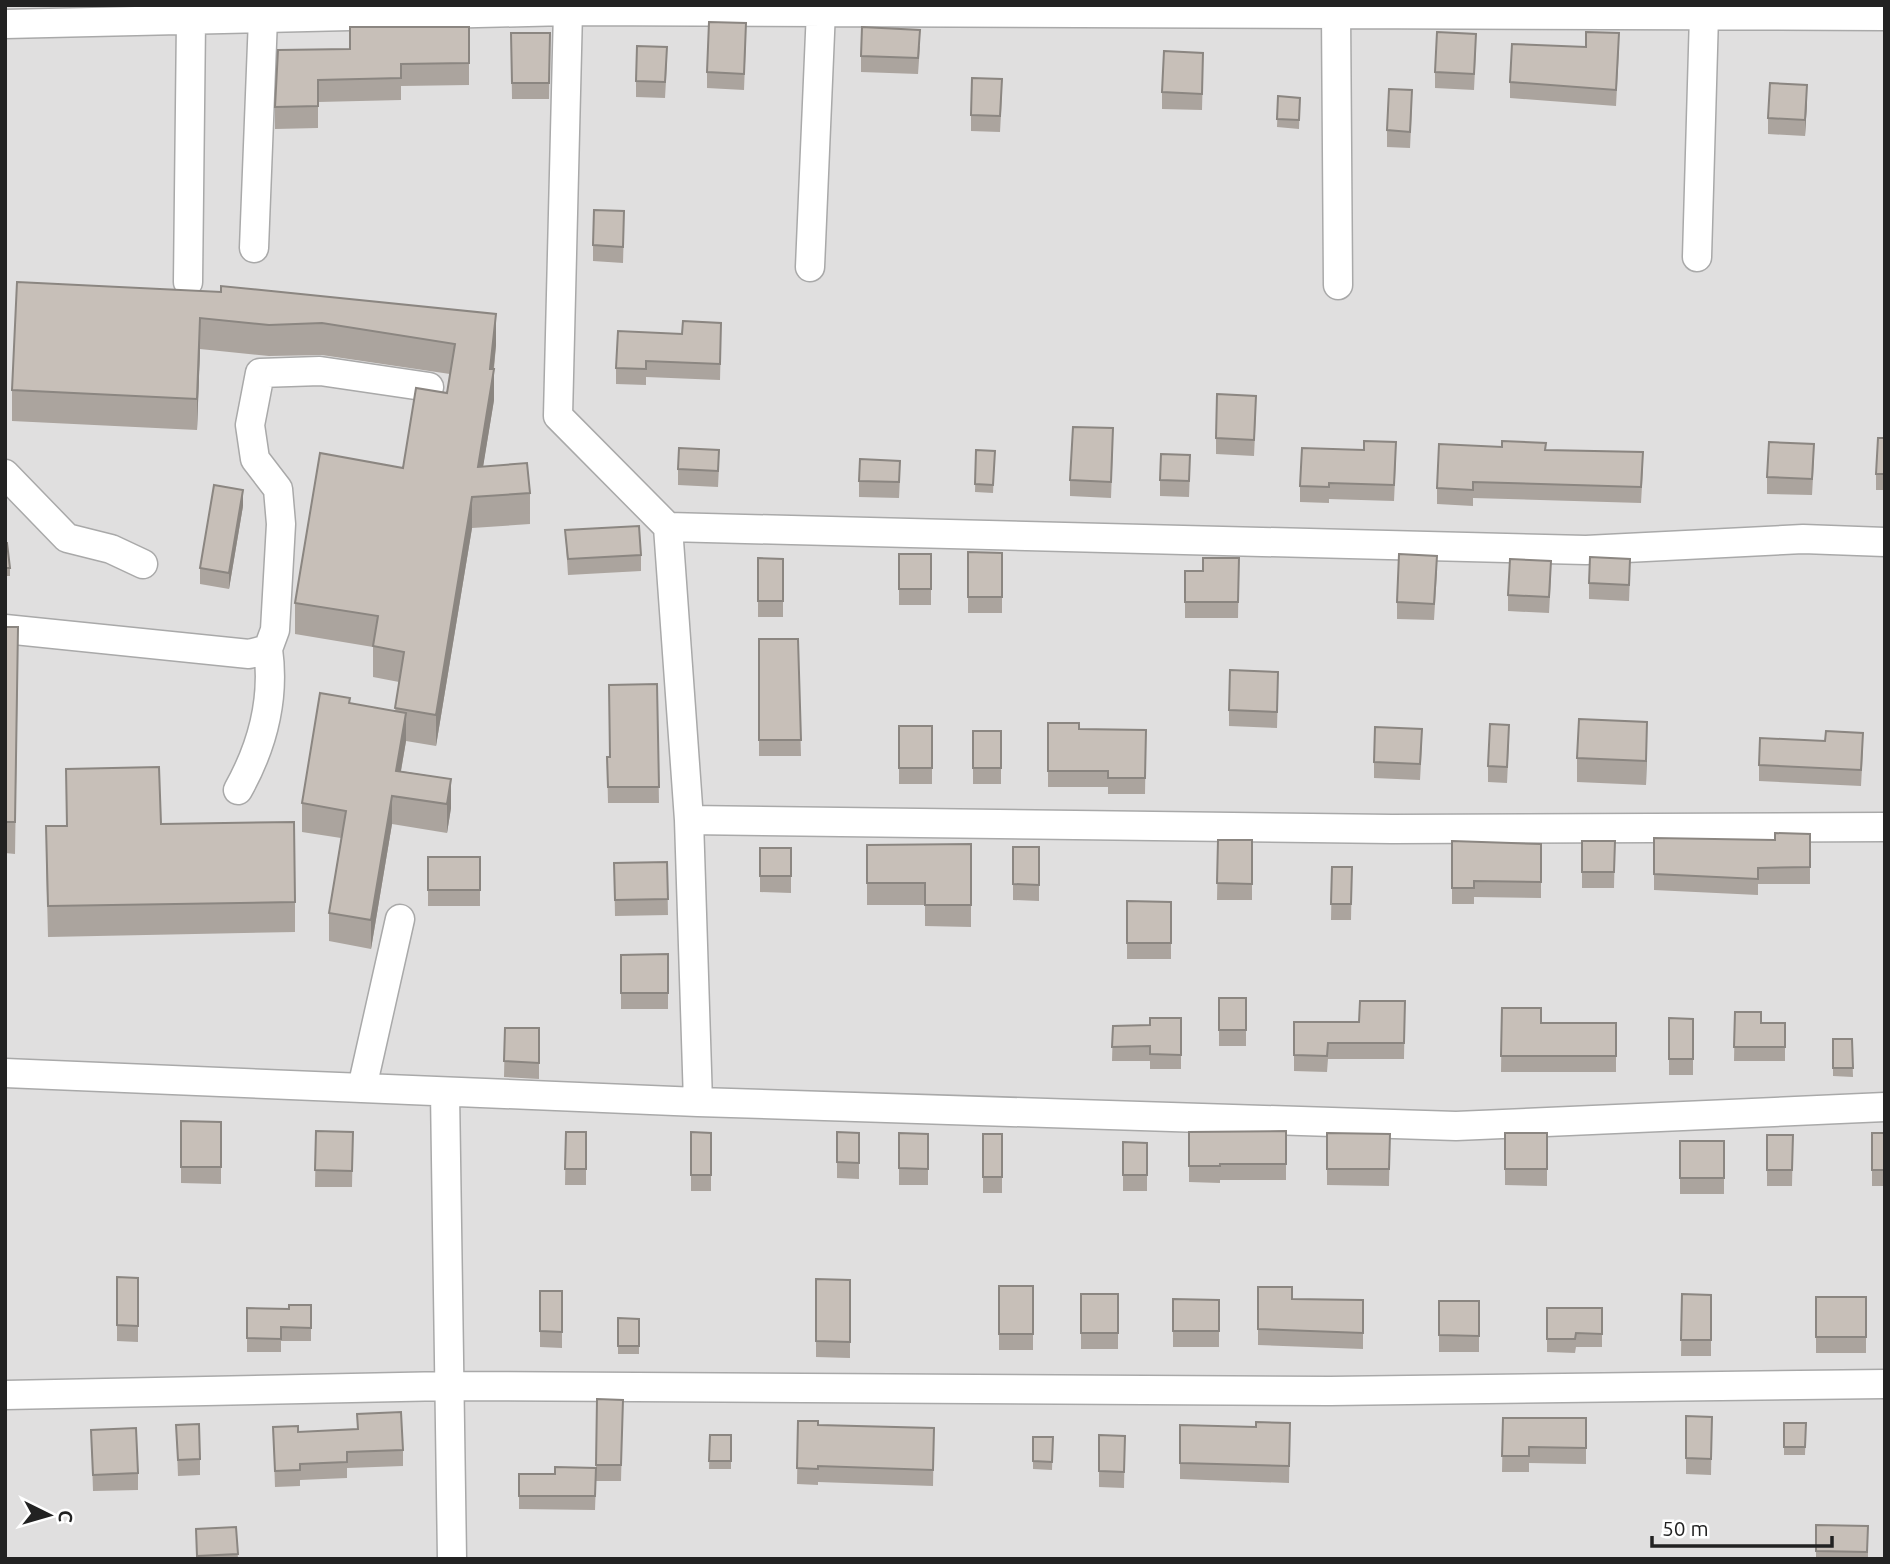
<svg xmlns="http://www.w3.org/2000/svg" width="1890" height="1564" viewBox="0 0 1890 1564" font-family="Ubuntu,sans-serif">
<style>
.residential{fill:#e0dfdf}
.lines{fill:none;stroke-linecap:round;stroke-linejoin:round}
.minor-casing{stroke:#a9a9a9;stroke-width:31}
.minor{stroke:#fff;stroke-width:28}
.wall{fill:#aba49e}
.shaded-wall{fill:#8b8681}
.building{fill:#c7bfb8;stroke:#8b8681;stroke-width:2}
</style>
<rect width="100%" height="100%" fill="#f2efe9"/>
<path class="residential" d="M5,5H1885V1559H5Z"/>
<g class="lines">
<g class="minor-casing">
<path id="minor" d="M568,11L558,416L668,527L689,820L698,1102
M1336,12L1338,285
M5,24L568,11L1885,16
M254,248L263,18
M1697,257L1704,15
M810,267L821,10
M188,282L191,20
M5,474L67,538L111,549L143,564
M668,527L1586,550L1803,539L1885,542
M5,629L249,654L268,649L275,630L281,524L278,489L255,459L250,425L260,373L320,371L429,387
M238,790C262,747 275,699 268,649
M689,820L1392,829L1885,827
M5,1073L698,1102L1456,1126L1885,1107
M362,1088L400,919
M445,1092L452,1559
M5,1395L449,1386L1330,1391L1885,1384"/>
</g>
<use href="#minor" class="minor"/>
</g>
<path class="wall" d="M469,27V85L401,86V100L318,102V128L275,129V107L350,49Z
M511,33H550L549,99H512Z
M746,39L744,90L707,88V72Z
M920,46L918,74L861,72V56Z
M1586,47L1619,49L1616,106L1510,98V82Z
M1476,50L1474,90L1435,88V72Z
M667,63L665,98L636,97V81Z
M1203,69L1202,110L1162,109V92Z
M1002,95L1000,132L971,131V115Z
M1278,96L1300,98L1299,129L1277,127Z
M1807,101L1805,136L1768,134V118Z
M1412,106L1410,148L1387,147V130Z
M624,227L623,263L593,261V245Z
M17,282L496,345L494,369V400L483,466L530,493V524L472,528L436,746L406,741L401,771L451,779V808L447,833L392,824L371,949L329,941V913L341,838L302,832V803L350,703L395,711L399,682L373,677V647L295,634V603L403,468L447,393L450,374L322,355L269,356L200,349L197,430L12,421V390Z
M721,339L720,380L646,377V385L616,384V368Z
M1256,412L1254,456L1216,454V438Z
M1885,438V490H1876V474Z
M1113,445L1111,498L1070,496V480Z
M976,450L995,451L993,493L975,492Z
M1546,450L1643,468L1641,503L1473,498V506L1437,504V488Z
M1396,458L1394,501L1329,499V503L1300,502V486Z
M1814,460L1812,495L1767,494V477Z
M719,466L718,487L678,485V469Z
M1190,471L1189,497L1160,496V480Z
M900,477L899,498L859,497V481Z
M243,506L229,589L200,584V568Z
M565,530L641,555V571L568,575Z
M5,543L10,568V576H5Z
M968,552L1002,553V613H968Z
M899,554H931V605H899Z
M758,558L783,559V617H758Z
M1239,558L1238,618H1185V571H1203Z
M1437,572L1434,620L1397,619V602Z
M1630,575L1629,601L1589,599V583Z
M1551,577L1549,613L1508,611V595Z
M5,627L18,658L15,854L5,853Z
M759,639H798L801,756H759Z
M657,684L659,803H608L607,757H609Z
M1278,688L1277,728L1229,726V710Z
M1048,723L1079,729L1146,730L1145,794H1108V787H1048Z
M899,726H932V784H899Z
M973,731H1001V784H973Z
M1509,741L1507,783L1488,782V766Z
M1422,745L1420,780L1374,778V762Z
M1647,746L1646,785L1577,782V758Z
M1863,749L1861,786L1759,781V765Z
M161,824L295,902V932L48,937L46,856Z
M1810,834V884H1758V895L1654,890V838L1775,840Z
M1218,840H1252V900H1217Z
M1452,841L1541,844V898L1474,897V904H1452Z
M1582,841H1615L1614,888H1582Z
M971,844V927L925,926V905H867V845Z
M1013,847H1039V901L1013,900Z
M760,848H791V893L760,892Z
M428,857H480V906H428Z
M667,862L668,915L615,916L614,863Z
M1332,867H1352L1351,920H1331Z
M1127,901L1171,902V959H1127Z
M621,955L668,993V1009H621Z
M1219,998H1246V1046H1219Z
M1405,1001L1404,1059H1328L1327,1072L1294,1071V1022H1359Z
M1502,1008L1541,1023H1616V1072H1501Z
M1735,1012L1761,1023H1785V1061H1734Z
M1181,1018V1069H1150V1061H1112L1113,1026L1150,1025Z
M1669,1018L1693,1019V1075H1669Z
M505,1028H539V1079L504,1077Z
M1833,1039H1852L1853,1077L1833,1076Z
M181,1121L221,1122V1184L181,1183Z
M316,1131L353,1132L352,1187H315Z
M1286,1131V1180H1220V1183L1189,1182V1132Z
M566,1132H586V1185H565Z
M691,1132L711,1133V1191H691Z
M837,1132L859,1133V1179L837,1178Z
M899,1133L928,1134V1185H899Z
M1327,1133L1390,1134L1389,1186L1327,1185Z
M1505,1133H1547V1186L1505,1185Z
M1872,1133H1885V1186H1872Z
M983,1134H1002V1193H983Z
M1767,1135H1793L1792,1186H1767Z
M1680,1141H1724V1194H1680Z
M1123,1142L1147,1143V1191H1123Z
M117,1277L138,1278V1342L117,1341Z
M816,1279L850,1280V1358L816,1357Z
M999,1286H1033V1350H999Z
M1258,1287L1292,1299L1363,1300V1349L1258,1345Z
M540,1291H562V1348L540,1347Z
M1081,1294H1118V1349H1081Z
M1682,1294L1711,1295V1356H1681Z
M1816,1297H1866V1353H1816Z
M1173,1299L1219,1300V1347H1173Z
M1439,1301H1479V1352H1439Z
M311,1305V1341H281V1352H247V1338L289,1309Z
M1547,1308H1602V1347H1576L1575,1353L1547,1352Z
M618,1318L639,1319V1354H618Z
M623,1400L621,1481H596L595,1510L519,1509V1474H555L596,1468V1465Z
M357,1414L403,1450V1466L347,1468V1478L300,1480V1486L275,1487L273,1427L298,1432L357,1429Z
M1712,1417L1711,1475L1686,1474V1458Z
M1503,1418H1586V1464L1529,1463V1472H1502Z
M798,1421L818,1425L934,1428L933,1486L818,1482V1485L797,1484Z
M1290,1423L1289,1483L1180,1479V1425L1256,1427Z
M1784,1423H1806L1805,1455H1784Z
M176,1425L200,1459V1475L178,1476Z
M91,1430L138,1473V1490L93,1491Z
M710,1435H731V1469H709Z
M1125,1436L1124,1488L1099,1487V1471Z
M1033,1437H1053L1052,1470L1033,1469Z
M1816,1525L1868,1526V1559H1816Z
M236,1527L238,1559H197L196,1529Z"/>
<path class="shaded-wall" d="M1807,85V101L1805,136V120Z
M496,314V345L493,374L494,369V400L478,498V467Z
M200,318V349L197,430V399Z
M243,490V506L229,589V573Z
M472,497V528L436,746V715Z
M406,713V741L396,799V771Z
M1647,722V746L1646,785V761Z
M451,779V808L447,833V804Z
M392,796V824L371,949V920Z"/>
<path class="building" d="M709,22L746,23L744,74L707,72Z
M350,27H469V63L401,64V78L318,80V106L275,107L278,50L350,49Z
M862,27L920,30L918,58L861,56Z
M1437,32L1476,34L1474,74L1435,72Z
M1586,32L1619,33L1616,90L1510,82L1512,44L1586,47Z
M511,33H550L549,83H512Z
M637,46L667,47L665,82L636,81Z
M1164,51L1203,53L1202,94L1162,92Z
M972,78L1002,79L1000,116L971,115Z
M1770,83L1807,85L1805,120L1768,118Z
M1389,89L1412,90L1410,132L1387,130Z
M1278,96L1300,98L1299,120L1277,119Z
M594,210L624,211L623,247L593,245Z
M17,282L221,292V286L496,314L490,369H494L478,467L527,463L530,493L472,497L436,715L395,708L404,652L373,646L378,616L295,603L320,453L403,468L416,388L447,393L455,344L322,323L269,325L200,318L197,399L12,390Z
M683,321L721,323L720,364L646,361V369L616,368L618,331L682,334Z
M1217,394L1256,396L1254,440L1216,438Z
M1073,427L1113,428L1111,482L1070,480Z
M1878,438H1885V474H1876Z
M1364,441L1396,442L1394,485L1329,483V487L1300,486L1302,448L1364,450Z
M1502,441L1546,443L1545,450L1643,452L1641,487L1473,482V490L1437,488L1439,444L1502,447Z
M1769,442L1814,444L1812,479L1767,477Z
M679,448L719,450L718,471L678,469Z
M976,450L995,451L993,485L975,484Z
M1161,454L1190,455L1189,481L1160,480Z
M860,459L900,461L899,482L859,481Z
M214,485L243,490L229,573L200,568Z
M639,526L641,555L568,559L565,530Z
M5,543H7L10,568H5Z
M968,552L1002,553V597H968Z
M899,554H931V589H899Z
M1399,554L1437,556L1434,604L1397,602Z
M1590,557L1630,559L1629,585L1589,583Z
M758,558L783,559V601H758Z
M1203,558H1239L1238,602H1185V571H1203Z
M1510,559L1551,561L1549,597L1508,595Z
M5,627H18L15,822H5Z
M759,639H798L801,740H759Z
M1230,670L1278,672L1277,712L1229,710Z
M657,684L659,787H608L607,757H610L609,685Z
M320,693L350,698L349,703L406,713L396,771L451,779L447,804L392,796L371,920L329,913L346,811L302,803Z
M1579,719L1647,722L1646,761L1577,758Z
M1048,723H1079V729L1146,730L1145,778H1108V771H1048Z
M1490,724L1509,725L1507,767L1488,766Z
M899,726H932V768H899Z
M1375,727L1422,729L1420,764L1374,762Z
M973,731H1001V768H973Z
M1826,731L1863,733L1861,770L1759,765L1760,738L1825,741Z
M159,767L161,824L294,822L295,902L48,906L46,826H67L66,769Z
M1775,833L1810,834V867L1758,868V879L1654,874V838L1775,840Z
M1218,840H1252V884L1217,883Z
M1452,841L1541,844V882L1474,881V888H1452Z
M1582,841H1615L1614,872H1582Z
M971,844V905H925V883H867V845Z
M1013,847H1039V885L1013,884Z
M760,848H791V876H760Z
M428,857H480V890H428Z
M667,862L668,899L615,900L614,863Z
M1332,867H1352L1351,904H1331Z
M1127,901L1171,902V943H1127Z
M668,954V993H621V955Z
M1219,998H1246V1030H1219Z
M1360,1001H1405L1404,1043H1328L1327,1056L1294,1055V1022H1359Z
M1502,1008H1541V1023H1616V1056H1501Z
M1735,1012H1761V1023H1785V1047H1734Z
M1150,1018H1181V1055L1150,1054V1046L1112,1047L1113,1026L1150,1025Z
M1669,1018L1693,1019V1059H1669Z
M505,1028H539V1063L504,1061Z
M1833,1039H1852L1853,1068H1833Z
M181,1121L221,1122V1167H181Z
M316,1131L353,1132L352,1171L315,1170Z
M1286,1131V1164H1220V1166H1189V1132Z
M566,1132H586V1169H565Z
M691,1132L711,1133V1175H691Z
M837,1132L859,1133V1163L837,1162Z
M899,1133L928,1134V1169L899,1168Z
M1327,1133L1390,1134L1389,1169H1327Z
M1505,1133H1547V1169H1505Z
M1872,1133H1885V1170H1872Z
M983,1134H1002V1177H983Z
M1767,1135H1793L1792,1170H1767Z
M1680,1141H1724V1178H1680Z
M1123,1142L1147,1143V1175H1123Z
M117,1277L138,1278V1326L117,1325Z
M816,1279L850,1280V1342L816,1341Z
M999,1286H1033V1334H999Z
M1258,1287H1292V1299L1363,1300V1333L1258,1329Z
M540,1291H562V1332L540,1331Z
M1081,1294H1118V1333H1081Z
M1682,1294L1711,1295V1340H1681Z
M1816,1297H1866V1337H1816Z
M1173,1299L1219,1300V1331H1173Z
M1439,1301H1479V1336L1439,1335Z
M289,1305H311V1328L281,1327V1339L247,1338V1308L289,1309Z
M1547,1308H1602V1334L1576,1333L1575,1339H1547Z
M618,1318L639,1319V1346H618Z
M597,1399L623,1400L621,1465H596Z
M401,1412L403,1450L347,1452V1462L300,1464V1470L275,1471L273,1427L298,1426V1432L358,1429L357,1414Z
M1686,1416L1712,1417L1711,1459L1686,1458Z
M1503,1418H1586V1448L1529,1447V1456H1502Z
M798,1421H818V1425L934,1428L933,1470L818,1466V1469L797,1468Z
M1256,1422L1290,1423L1289,1466L1180,1463V1425L1256,1427Z
M1784,1423H1806L1805,1447H1784Z
M199,1424L200,1459L178,1460L176,1425Z
M136,1428L138,1473L93,1475L91,1430Z
M710,1435H731V1461H709Z
M1099,1435L1125,1436L1124,1472L1099,1471Z
M1033,1437H1053L1052,1462L1033,1461Z
M555,1467L596,1468L595,1496H519V1474H555Z
M1816,1525L1868,1526L1867,1552L1816,1551Z
M236,1527L238,1554L197,1556L196,1529Z"/>
<rect width="1890" height="1564" fill="none" stroke="#222222" stroke-width="14"/>
<g transform="translate(49 1515) rotate(95)" stroke="#ffffff" stroke-width="5" paint-order="stroke">
<path d="M0-5L12 26L0 18L-12 26Z" fill="#222222"/>
<text y="-10" font-size="19" font-weight="bold" text-anchor="middle" fill="#222222">С</text>
</g>
<path d="M1652 1536v10h180v-10" fill="none" stroke="#222222" stroke-width="3.5"/>
<text x="1662" y="1536" font-size="21" fill="#222222" stroke="#ffffff" stroke-width="5" paint-order="stroke">50 m</text>
</svg>
